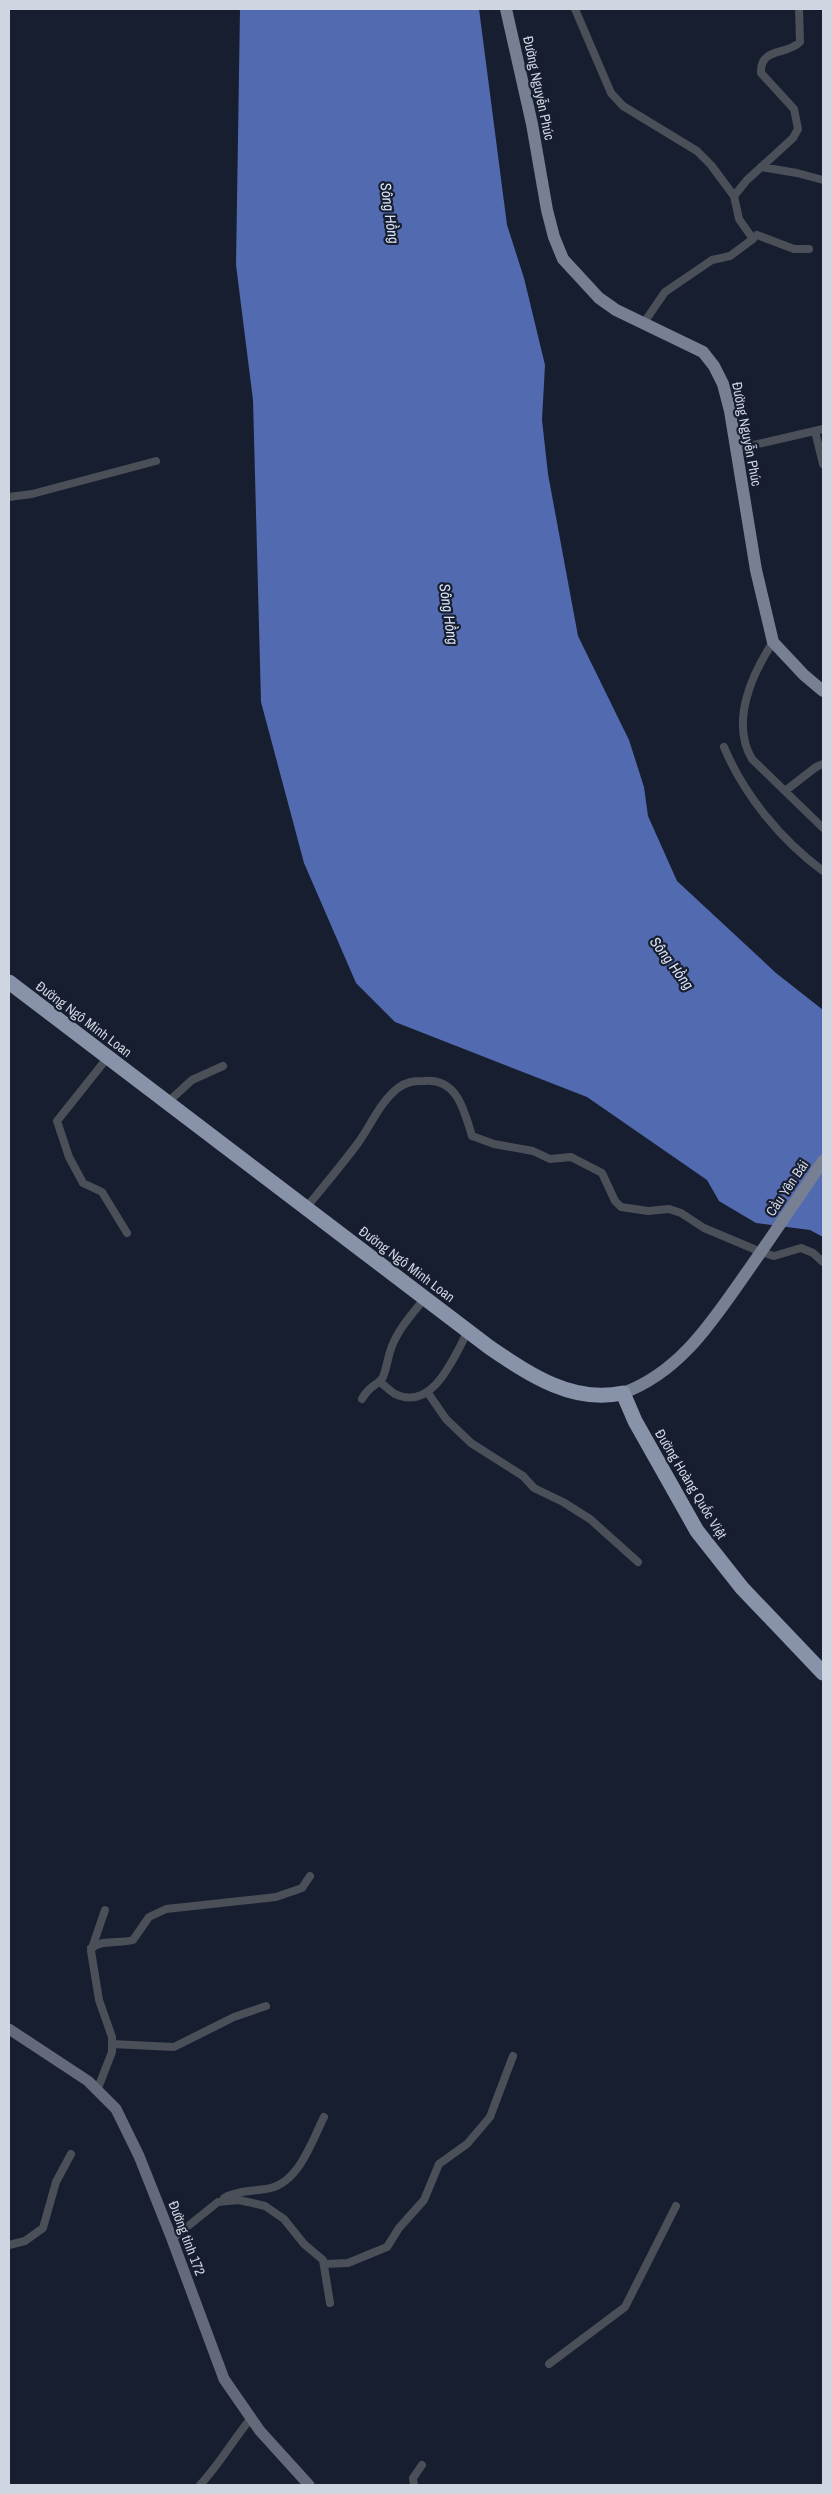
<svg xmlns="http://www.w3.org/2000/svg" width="832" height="2494" viewBox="0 0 832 2494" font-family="'Archivo Narrow',sans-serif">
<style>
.water{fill:#526aaf}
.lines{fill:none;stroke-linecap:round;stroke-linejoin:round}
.street{stroke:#4b4f58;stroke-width:8}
.secondary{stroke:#646a79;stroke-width:11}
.primary{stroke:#777f92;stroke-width:12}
.highway{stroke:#8892a9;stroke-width:15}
.labels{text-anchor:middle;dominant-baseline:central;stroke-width:4.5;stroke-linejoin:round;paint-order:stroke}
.street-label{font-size:14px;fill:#d0d5e2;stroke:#171e30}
.water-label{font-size:15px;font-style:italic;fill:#dae2f6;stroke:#171e30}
</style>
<rect width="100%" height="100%" fill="#171e30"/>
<path class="water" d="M240,9H479L507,225L524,278L545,365L542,420L548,474L578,636L629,740L644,787L648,816L677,881L776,973L823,1010V1237L810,1230L756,1223L719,1201L707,1180L587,1097L395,1022L356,983L304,863L261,702L253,400L236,265Z"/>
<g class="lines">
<path class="street" d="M575,9L611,93L623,106L697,151L711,165L734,196L739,219L753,239L730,256L712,260L665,292L643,324
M761,167L797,173L823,180
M734,196L747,180L793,138L798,129L794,109L761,73C760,47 786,56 800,42L799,9
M757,235L794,249H809
M815,431L823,464
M736,449L823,429
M9,497L32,494L156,461
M773,642C752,674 730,722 752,759L823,828
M724,747C744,795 781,840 823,871
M785,791L816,767L823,764
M108,1057L57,1121L69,1157L83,1183L102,1192L127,1233
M168,1102L192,1080L223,1066
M305,1209C323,1187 341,1166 358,1143C371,1125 380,1102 398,1088C406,1082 413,1081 423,1081C457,1077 464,1110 472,1136L494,1144L533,1151L550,1159L571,1157L602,1173L615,1201L621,1207L648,1211L669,1209L681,1213L704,1228L761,1252L774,1256L801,1248L813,1253L823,1262
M380,1382C384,1385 390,1391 395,1394C433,1412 454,1357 468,1331
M428,1393L446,1419L471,1443L523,1476L534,1488L563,1502L590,1519L638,1562
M362,1399C369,1385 379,1385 383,1377C387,1367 388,1356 392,1346C399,1328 413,1313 425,1298
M91,1948C104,1939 118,1944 133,1940L149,1917L166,1909L276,1897L302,1888L310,1876
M112,2044L174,2047L234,2017L266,2006
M98,2088L112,2052V2037L99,2000L91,1951L105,1910
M224,2198C235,2191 253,2191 266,2189C298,2185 311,2143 324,2117
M172,2239L218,2202L239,2200L265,2206L284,2219L304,2244L323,2260L330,2303
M9,2245L25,2241L43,2228L56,2182L71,2154
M324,2264L348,2263L387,2247L399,2228L424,2200L439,2164L467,2144L490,2117L513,2056
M549,2364L625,2307L676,2206
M200,2485C219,2465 233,2440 251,2418
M414,2485L413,2478L422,2465"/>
<path class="secondary" d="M9,2029L88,2081L116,2109L139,2156L172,2239L224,2379L260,2431L309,2485"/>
<path class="primary" d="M506,9L532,124L547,210L554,237L563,259L599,298L616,310L703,352L714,366L723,384L730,411L756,570L773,642L804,675L823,691
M623,1393C681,1372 713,1320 747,1272C773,1235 798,1198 823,1161"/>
<path class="highway" d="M9,982L489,1347C529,1374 572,1404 623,1393L635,1421L697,1531L742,1588L823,1673"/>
</g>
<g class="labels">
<g class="street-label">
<text transform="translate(539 88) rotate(78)">Đường Nguyễn Phúc</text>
<text transform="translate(747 434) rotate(79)">Đường Nguyễn Phúc</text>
<text transform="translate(84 1019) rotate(37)">Đường Ngô Minh Loan</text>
<text transform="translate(787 1188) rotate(-56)">Cầu Yên Bái</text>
<text transform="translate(407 1264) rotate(37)">Đường Ngô Minh Loan</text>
<text transform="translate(691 1484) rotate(59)">Đường Hoàng Quốc Việt</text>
<text transform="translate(187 2238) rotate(69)">Đường tỉnh 172</text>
</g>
<g class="water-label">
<text transform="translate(390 213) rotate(82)">Sông Hồng</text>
<text transform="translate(449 614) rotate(82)">Sông Hồng</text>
<text transform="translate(672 963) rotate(53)">Sông Hồng</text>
</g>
</g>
<rect width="832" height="2494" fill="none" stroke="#d0d5e2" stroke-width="20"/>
</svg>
